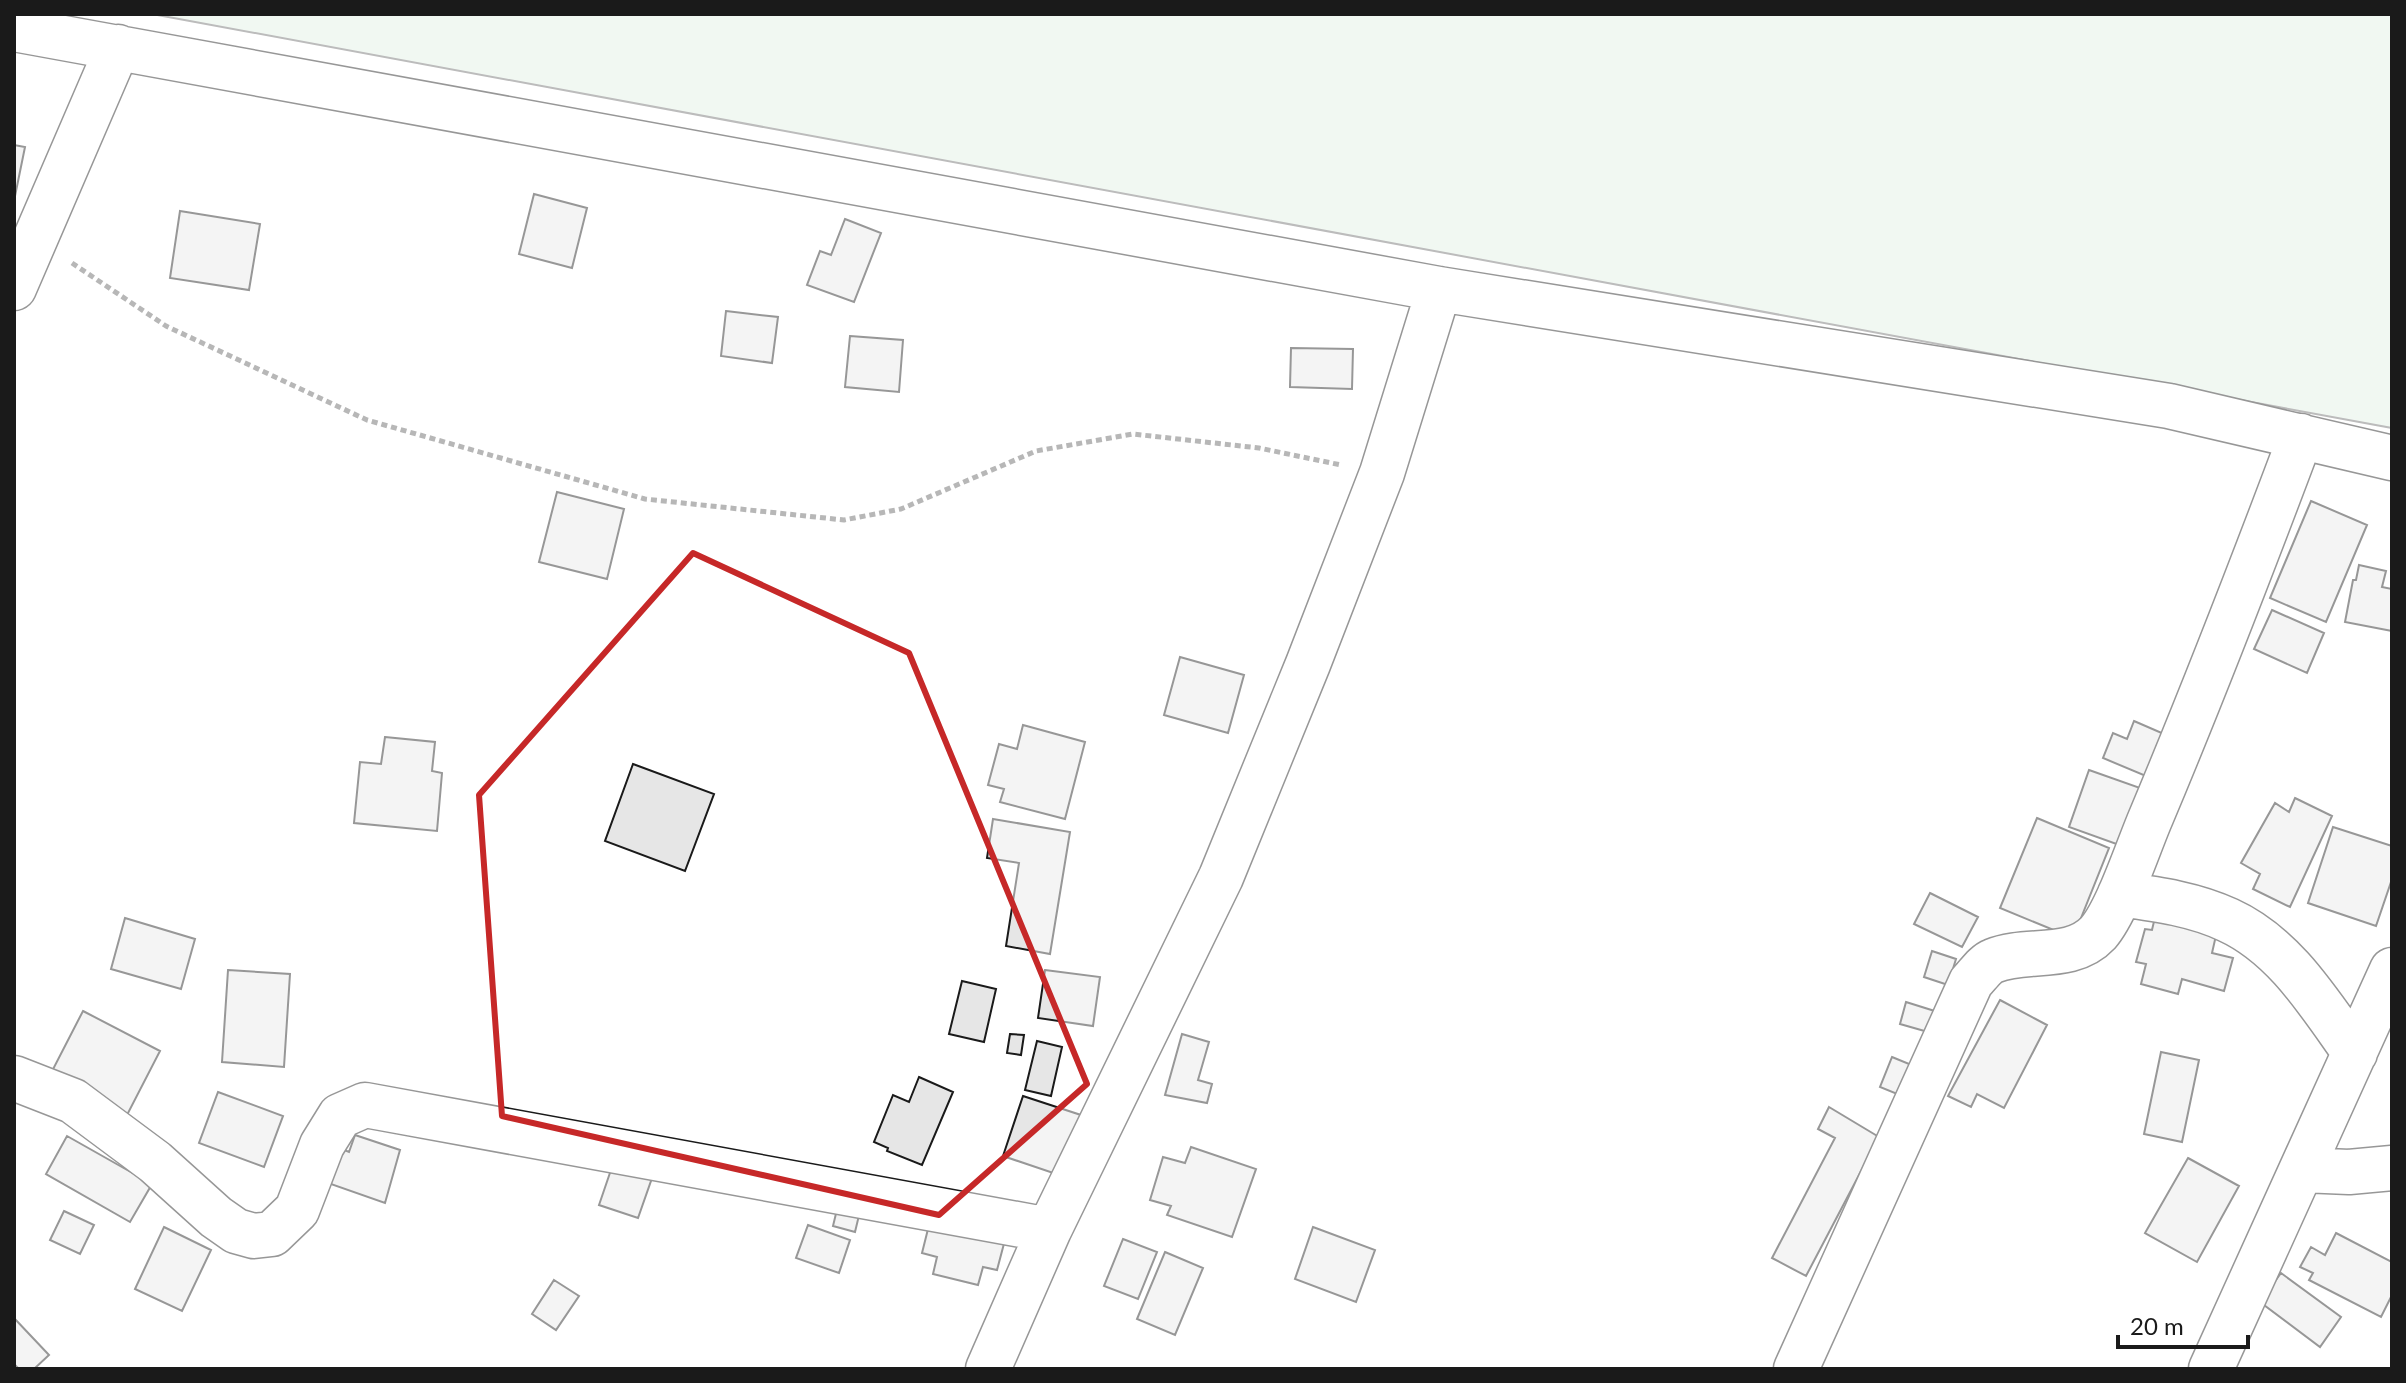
<svg xmlns="http://www.w3.org/2000/svg" width="2406" height="1383" viewBox="0 0 2406 1383" font-family="Lato,sans-serif">
<style>
.green{fill:#e0efe3;stroke:#6a6a6a;stroke-width:2}
.building{fill:#e6e6e6;stroke:#1a1a1a;stroke-width:2}
.lines{fill:none;stroke-linecap:round;stroke-linejoin:round}
.minor-casing{stroke:#1a1a1a;stroke-width:47}
.path{stroke:#5f5f5f;stroke-width:5;stroke-dasharray:6 4;stroke-linecap:butt}
.minor{stroke:#fff;stroke-width:44}
.marked{fill:none;stroke:#c62828;stroke-width:6;stroke-linejoin:round}
</style>
<rect width="100%" height="100%" fill="#fff"/>
<path class="green" d="M152,14H2392V428Z"/>
<path class="building" d="M14,145L25,147L14,201Z
M534,194L587,208L572,268L519,254Z
M180,211L260,224L249,290L170,278Z
M845,219L881,233L854,302L807,285L820,251L831,255Z
M726,311L778,317L772,363L721,356Z
M850,336L903,340L899,392L845,387Z
M1291,348L1353,349L1352,389L1290,387Z
M557,492L624,509L607,579L539,562Z
M2311,501L2367,525L2326,622L2270,598Z
M2359,565L2386,571L2382,587L2392,589V631L2345,622L2353,580H2356Z
M2272,610L2324,633L2307,673L2254,649Z
M1180,657L1244,675L1228,733L1164,715Z
M2134,721L2171,737L2153,779L2103,758L2113,733L2127,739Z
M1023,725L1085,742L1065,819L1000,802L1004,789L988,785L999,744L1017,749Z
M385,737L435,742L432,771L442,773L437,831L354,823L360,762L381,764Z
M633,764L714,794L685,871L605,841Z
M2089,770L2143,789L2122,846L2069,827Z
M2295,798L2332,816L2290,907L2253,889L2260,874L2241,863L2275,803L2289,812Z
M2037,818L2109,848L2073,938L2000,908Z
M993,819L1070,832L1050,954L1006,946L1019,863L987,858Z
M2333,827L2392,846V879L2376,926L2308,903Z
M1930,893L1978,917L1962,947L1914,924Z
M2156,913L2217,931L2212,953L2233,958L2224,991L2182,979L2178,994L2141,984L2146,964L2136,962L2145,929L2152,930Z
M125,918L195,939L181,989L111,969Z
M1932,951L1956,959L1948,985L1924,977Z
M228,970L290,974L284,1067L222,1062Z
M1045,970L1100,977L1093,1026L1038,1018Z
M962,981L996,989L984,1042L949,1034Z
M2000,1000L2047,1025L2004,1108L1977,1094L1971,1107L1948,1096Z
M1906,1002L1941,1013L1935,1034L1900,1024Z
M83,1011L160,1051L126,1117L49,1077Z
M1010,1034L1024,1035L1021,1055L1007,1053Z
M1182,1034L1209,1042L1198,1080L1212,1084L1207,1103L1165,1095Z
M1037,1041L1062,1047L1051,1096L1025,1090Z
M2161,1052L2199,1060L2182,1142L2144,1134Z
M1892,1057L1919,1068L1907,1098L1880,1087Z
M919,1077L953,1092L922,1165L887,1151L888,1148L874,1142L893,1095L909,1102Z
M218,1092L283,1116L264,1167L199,1143Z
M1023,1096L1087,1117L1068,1178L1003,1156Z
M1829,1107L1879,1137L1806,1276L1772,1258L1835,1138L1818,1129Z
M355,1135L400,1150L385,1203L325,1182L337,1147L349,1152Z
M67,1136L152,1184L130,1222L46,1174Z
M1191,1147L1256,1169L1232,1237L1167,1215L1171,1206L1150,1200L1163,1157L1185,1163Z
M2188,1158L2239,1186L2197,1262L2145,1233Z
M613,1164L652,1178L638,1218L599,1205Z
M839,1201L861,1207L855,1232L833,1226Z
M64,1211L94,1225L80,1254L50,1240Z
M931,1217L1006,1236L997,1270L983,1267L978,1285L933,1274L937,1257L922,1253Z
M808,1225L850,1240L839,1273L796,1258Z
M164,1227L211,1250L182,1311L135,1289Z
M1313,1227L1375,1250L1356,1302L1295,1279Z
M2336,1233L2392,1262V1295L2381,1317L2309,1280L2313,1273L2300,1267L2311,1247L2325,1255Z
M1123,1239L1157,1252L1138,1299L1104,1286Z
M1165,1252L1203,1268L1175,1335L1137,1319Z
M2281,1273L2341,1317L2320,1347L2260,1302Z
M554,1280L579,1296L556,1330L532,1314Z
M14,1318L49,1355L34,1369H19L14,1364Z"/>
<g class="lines">
<g class="minor-casing">
<path id="minor" d="M14,29L1439,289L2169,406L2392,458
M14,288L118,47
M2120,894C2156,899 2194,904 2228,920C2285,946 2319,1003 2355,1053
M14,1078L73,1101L155,1162L216,1217L236,1231L254,1236L272,1234L297,1210L322,1145L340,1116L365,1105L1049,1230
M2302,1170L2349,1172L2392,1168
M988,1369L1049,1230L1221,877L1308,664L1382,473L1439,289
M1796,1369L1971,982C1978,975 1985,964 1993,961C2026,947 2071,962 2098,933C2118,910 2138,847 2151,817C2204,691 2253,564 2301,436
M2211,1369L2392,970"/>
</g>
<path class="path" d="M72,263L166,326L367,420L645,499L844,520L901,509L1036,451L1133,434L1259,448L1341,465"/>
<use href="#minor" class="minor"/>
</g>
<path d="M0 0H2406V1383H0ZM693,553L909,653L1087,1084L939,1215L502,1116L479,795Z" fill="#fff" fill-opacity=".55" fill-rule="evenodd"/>
<path class="marked" d="M693,553L909,653L1087,1084L939,1215L502,1116L479,795Z"/>
<rect width="2406" height="1383" fill="none" stroke="#1a1a1a" stroke-width="32"/>
<path d="M2118 1335v12h130v-12" fill="none" stroke="#1a1a1a" stroke-width="4"/>
<text x="2130" y="1335" font-size="24" fill="#1a1a1a" stroke="#ffffff" stroke-width="6" paint-order="stroke">20 m</text>
</svg>
